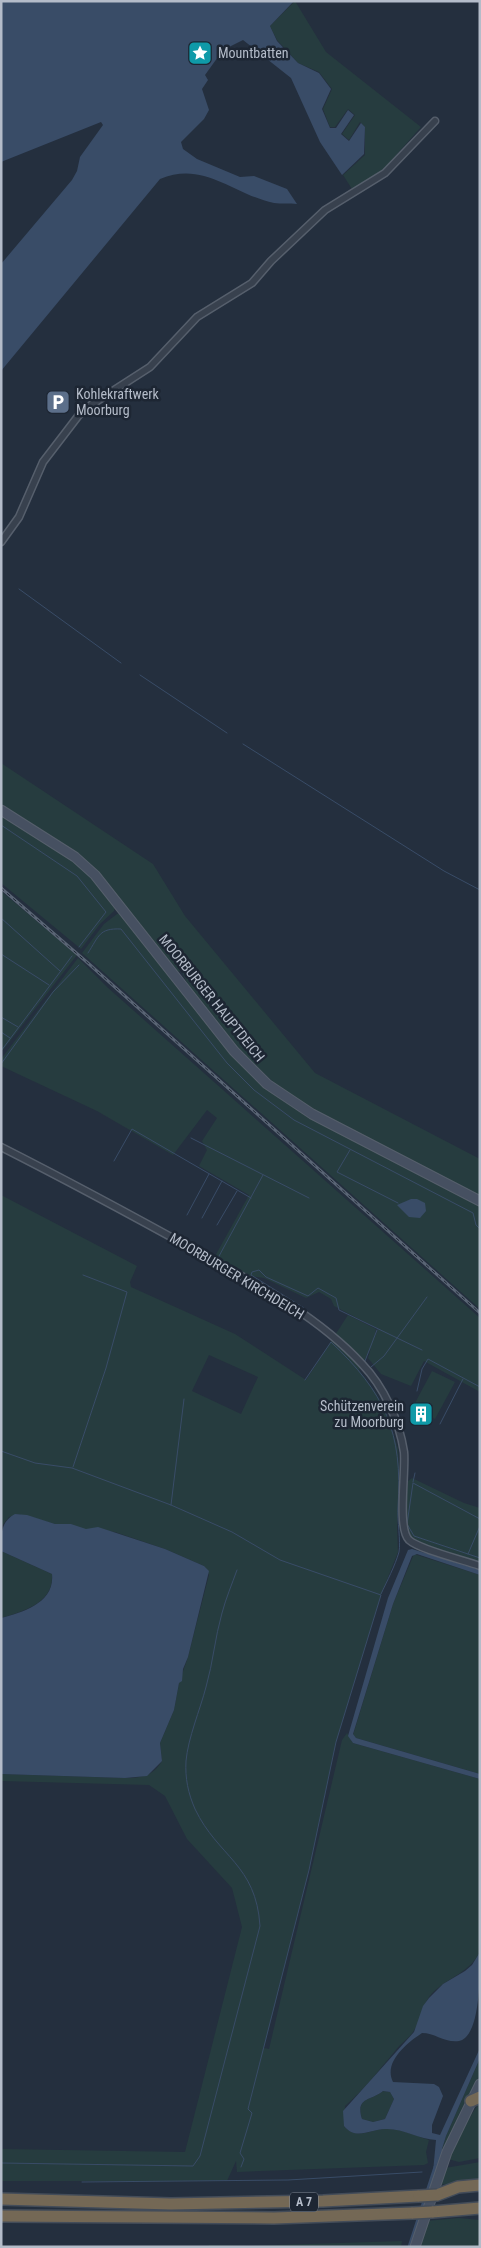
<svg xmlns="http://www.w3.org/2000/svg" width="481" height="2248" viewBox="0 0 481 2248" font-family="'Roboto Condensed',sans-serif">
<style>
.green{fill:#263c3f;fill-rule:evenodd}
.water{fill:#394c67;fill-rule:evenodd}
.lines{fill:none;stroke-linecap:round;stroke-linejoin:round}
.stream{stroke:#394c67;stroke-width:1}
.canal{stroke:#394c67;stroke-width:5}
.minor-casing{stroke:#565f6c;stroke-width:9}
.secondary-casing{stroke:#565f6c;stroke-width:11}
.motorway-casing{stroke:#434c59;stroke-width:14}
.minor{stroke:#38414e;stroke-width:6}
.secondary{stroke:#465061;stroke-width:9}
.motorway{stroke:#746855;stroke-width:11}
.rail-casing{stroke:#5a6575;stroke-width:3}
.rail{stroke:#1d2633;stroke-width:1;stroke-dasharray:4;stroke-linecap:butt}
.motorway-bridge-casing{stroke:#434c59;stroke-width:14;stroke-linecap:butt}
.motorway-bridge{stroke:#746855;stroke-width:11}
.labels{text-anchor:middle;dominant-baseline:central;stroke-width:5;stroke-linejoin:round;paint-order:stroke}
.shield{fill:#1d2633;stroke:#878f9c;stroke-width:1}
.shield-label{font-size:12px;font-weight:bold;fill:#b4bcc9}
.poi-label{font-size:14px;fill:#b4bcc9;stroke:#1d2633;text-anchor:start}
.street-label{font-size:14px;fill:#b4bcc9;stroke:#1d2633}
</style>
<rect width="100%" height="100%" fill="#242f3e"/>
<path class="green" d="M295,1L326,52L421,127L382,171L352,189L343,175L365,155V127L360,122L349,140L342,134L355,115L348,109L335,127H330L323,109L332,89L319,72L298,63L277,40L270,26Z
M1,763L153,864L185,916L315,1073L480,1159V1196L316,1111L282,1090L241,1052L188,985L181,970L178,972L93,866L65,845L1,804Z
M1,813L83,867L115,906L114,911L100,924L81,949L1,883Z
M1,891L77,955L3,1050L1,1049Z
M117,914H122L237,1059L256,1080L302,1112L480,1206V1309L82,953L104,924Z
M78,958L107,987L480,1318V1392L424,1361L411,1386L381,1374L368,1358L371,1348L359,1370L376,1393L389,1420L398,1449L400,1479L397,1528L398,1552L381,1595L336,1742L309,1870L264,2048L269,2049L342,1740L347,1733L353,1743L480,1779V1952C468,1975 444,1978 429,1997C421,2008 421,2021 413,2032C408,2039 400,2044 395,2051C379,2070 364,2090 345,2106L344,2126C357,2142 374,2127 390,2129C403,2130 417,2136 429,2140L426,2152L428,2163L424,2165L237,2172L236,2161L227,2181H1V2149L185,2152L242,1927L232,1888L187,1839L165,1796L149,1785L1,1781V1774L125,1778C142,1778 153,1776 162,1761L160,1743L174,1710L179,1683L188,1657L209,1575L204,1566L165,1549L115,1532L82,1529L71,1524H55L18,1514L9,1517L1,1527V1195L137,1266L130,1282L131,1287L235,1334L306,1380L348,1315L376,1329L374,1339L378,1329L334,1306L331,1299L319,1292L306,1298L264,1278L243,1275L214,1258L249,1195L199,1166L207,1150L202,1141L217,1118L207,1110L173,1155L97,1111L1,1066V1059ZM209,1355L258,1377L241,1414L192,1391Z
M432,1371L455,1382L435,1419L422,1412L424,1408L415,1403Z
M412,1478L464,1503L480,1508V1563L419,1543L409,1537L404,1521L408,1481Z
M1,1551L52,1574C54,1603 24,1611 1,1618Z
M414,1554L480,1575V1774L356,1738L353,1735L393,1604Z
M480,2058V2075L459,2114L444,2152L442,2149L446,2136Z
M383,2091L390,2092L394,2099L385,2119L373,2122L362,2119C355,2097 371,2101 383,2091Z
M480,2102V2158L459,2162L448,2159L459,2133Z
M480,2162V2181L438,2185L445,2168Z
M459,2218L480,2220V2247H418L426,2221Z
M402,2241L401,2247H208L209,2245L250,2246Z"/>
<path class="water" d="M1,1H294L270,26L277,41L298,63L319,73L331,89L322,109L330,128H336L348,110L354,115L341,134L349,141L361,123L365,127L364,154L342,175L320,142L291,78L243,40L223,50L205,75L208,80L202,89L209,110L204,119L181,142L183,149L197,159L240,177L254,176L287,189L297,204C290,203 281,204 274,203C234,195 204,160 160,179L1,371V264L72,180L77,171L80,157L103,125L101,122L1,162Z
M411,1199H417L425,1203L426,1211L420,1218L409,1217L397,1205Z
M15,1514L27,1515L55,1524H71L86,1529L98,1527L165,1549L204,1566L209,1571L188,1657L183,1669L182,1681L179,1683L174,1710L160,1743L162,1761L147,1776L125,1778L1,1774V1618C23,1612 55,1603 52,1574L1,1551C1,1536 0,1522 15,1514Z
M412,1549L480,1570V1575L417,1554L412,1556L393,1604L353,1734L356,1738L480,1774V1779L353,1743L348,1736L388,1598L408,1550Z
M480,1952C480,1972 481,2037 459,2041C445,2043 435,2033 422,2033C407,2043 383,2062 393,2082L434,2084L439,2087L443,2096L432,2125V2133L440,2135L480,2048V2058L446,2136L442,2149L444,2152L436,2174L433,2172L436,2140C419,2139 402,2128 385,2129C371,2129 356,2141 344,2126L343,2111L414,2032L423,2006L429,1998L443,1984L465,1971L472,1965ZM383,2091L390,2092L394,2099L385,2119L373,2122L362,2119C355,2097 371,2101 383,2091Z"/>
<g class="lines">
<path class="stream" d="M19,589L121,663
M140,675L227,733
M243,744L444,871L480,890
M1,825L77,876L106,912L79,947
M1,918L60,971
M88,953C99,936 99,928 121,929L227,1063L254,1090L294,1120L473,1213L476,1225L480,1229
M1,954L49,985
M1,1017L18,1027
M1,1032L10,1038
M1,1051L72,956
M1,1064L53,992L79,965
M191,1138L309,1198
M350,1150L337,1172L398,1203
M114,1161L132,1129L251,1198
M187,1215L209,1174
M202,1218L222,1181
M217,1225L237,1191
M218,1258L263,1175
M304,1308L251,1275L252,1272L259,1270L266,1277L308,1296L318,1288L336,1298L339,1310L422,1350
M365,1361L377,1330
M371,1367L384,1356L427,1297
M305,1380L331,1342C385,1393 403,1432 398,1507C397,1520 401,1542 399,1552C395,1566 387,1581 381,1594
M417,1391L422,1369L428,1359L480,1387
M440,1424L463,1379
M1,1451L35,1463L72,1468L171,1505L232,1532L280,1560L381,1595L336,1742L309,1870L248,2109L252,2113L240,2153L244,2159L241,2167
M73,1467L106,1368L127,1292L83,1275
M413,1482L415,1473
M171,1505L184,1399
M480,1519L413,1483L407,1524L414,1536L480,1558
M468,1554L480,1526
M1,2163L193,2166L200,2156L260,1926C256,1864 218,1857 195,1809C188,1793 185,1778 186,1761C188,1738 200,1710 206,1687C213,1663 215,1637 222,1613C226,1598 232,1584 237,1570
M82,2182L288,2180L422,2172"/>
<path class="canal" d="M410,2247L436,2167"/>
<g class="minor-casing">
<path id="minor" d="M1,542L19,517L43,462L79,415L91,405L150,367L197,317L252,283L271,261L325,210L385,173L435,121
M1,1147C68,1181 133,1216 198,1252C255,1283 318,1316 362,1364C384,1387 399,1420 404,1452C406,1472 397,1528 409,1540C420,1550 464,1560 480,1566"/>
</g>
<g class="secondary-casing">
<path id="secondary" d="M1,810L75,857L95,875L234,1051L267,1084L312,1114L480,1201
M415,2247L447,2152L480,2084"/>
</g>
<g class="motorway-casing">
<path id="motorway" d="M471,2101L480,2097
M437,2195L458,2187L480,2185
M1,2199L171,2204L323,2201L419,2196
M432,2212L480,2208
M1,2216L274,2218L413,2213"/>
</g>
<use href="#minor" class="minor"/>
<use href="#secondary" class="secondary"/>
<use href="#motorway" class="motorway"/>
<g class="rail-casing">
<path id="rail" d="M1,888L89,964L480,1313"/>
</g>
<use href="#rail" class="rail"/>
<g class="motorway-bridge-casing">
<path id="motorway-bridge" d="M419,2196L437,2195
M413,2213L432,2212"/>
</g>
<use href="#motorway-bridge" class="motorway-bridge"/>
</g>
<defs>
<g id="sight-square" transform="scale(1.25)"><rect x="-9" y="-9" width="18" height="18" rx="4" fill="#0f9aa8" stroke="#1d2633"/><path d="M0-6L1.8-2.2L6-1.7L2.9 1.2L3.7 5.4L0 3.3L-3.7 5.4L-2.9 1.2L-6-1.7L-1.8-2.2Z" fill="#fff"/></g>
<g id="parking-square" transform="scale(1.25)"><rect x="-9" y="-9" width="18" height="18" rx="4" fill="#5c6f8a" stroke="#1d2633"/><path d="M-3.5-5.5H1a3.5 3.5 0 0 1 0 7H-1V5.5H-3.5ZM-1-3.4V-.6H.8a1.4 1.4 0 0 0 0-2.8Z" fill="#fff"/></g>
<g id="building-square" transform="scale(1.25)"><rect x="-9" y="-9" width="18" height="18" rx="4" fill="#0f9aa8" stroke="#1d2633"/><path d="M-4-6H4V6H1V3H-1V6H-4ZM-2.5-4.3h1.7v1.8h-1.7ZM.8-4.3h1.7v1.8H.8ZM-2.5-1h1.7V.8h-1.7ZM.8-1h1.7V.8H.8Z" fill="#fff"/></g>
</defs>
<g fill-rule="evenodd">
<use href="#sight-square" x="200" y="53"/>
<use href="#parking-square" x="58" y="402"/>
<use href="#building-square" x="421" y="1414"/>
</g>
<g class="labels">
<rect class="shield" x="290" y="2192.5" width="28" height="19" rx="4"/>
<g class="shield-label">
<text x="304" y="2202">A 7</text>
</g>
<g class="poi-label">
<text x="218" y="53">Mountbatten</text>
<text x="76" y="394">Kohlekraftwerk<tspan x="76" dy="16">Moorburg</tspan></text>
<text x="404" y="1406" text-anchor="end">Schützenverein<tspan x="404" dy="16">zu Moorburg</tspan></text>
</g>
<g class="street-label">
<text transform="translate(212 998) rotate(51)">MOORBURGER HAUPTDEICH</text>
<text transform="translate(237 1276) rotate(31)">MOORBURGER KIRCHDEICH</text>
</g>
</g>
<rect width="481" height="2248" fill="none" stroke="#b4bcc9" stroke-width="5"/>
</svg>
